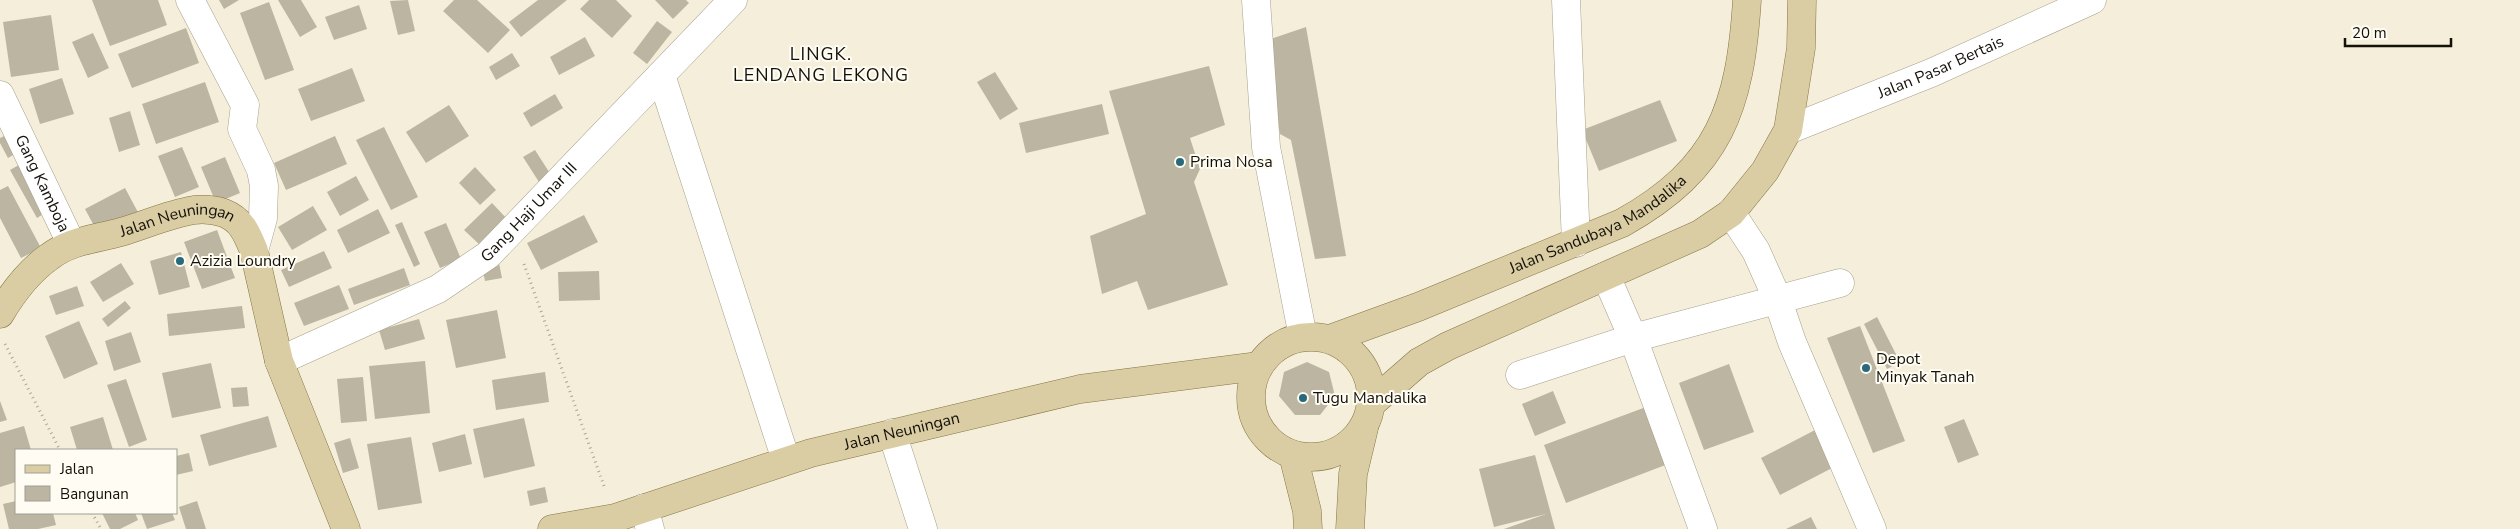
<svg xmlns="http://www.w3.org/2000/svg" width="2520" height="529" viewBox="0 0 2520 529" font-family="'Nunito Sans',sans-serif">
<style>
.building{fill:#bbb5a2}
.lines{fill:none;stroke-linecap:round;stroke-linejoin:round}
.minor-casing{stroke:#a6a08d;stroke-width:29}
.major-casing{stroke:#857645;stroke-width:29}
.path{stroke:#aba696;stroke-width:3;stroke-dasharray:1 4;stroke-linecap:butt}
.minor{stroke:#fff;stroke-width:28}
.major{stroke:#dacda3;stroke-width:28}
.poi-dot{fill:#28697c;stroke:#fefcf3;stroke-width:2}
.labels{text-anchor:middle;dominant-baseline:central;stroke-width:4;stroke-linejoin:round;paint-order:stroke}
.street-label{font-size:16px;fill:#14110a;stroke:#fefcf3}
.poi-label{font-size:16px;fill:#14110a;stroke:#fefcf3;text-anchor:start}
.neighbourhood-label{font-size:18px;letter-spacing:1px;fill:#14110a;stroke:#fefcf3}
</style>
<rect width="100%" height="100%" fill="#f5eeda"/>
<path class="building" d="M92,0H158L167,25L110,46Z
M219,0H239L224,9Z
M278,0H301L317,27L300,37Z
M408,0L415,31L398,35L390,1Z
M454,0H477L510,30L488,53L443,11Z
M538,0H567L521,37L509,22Z
M589,0H616L632,16L612,38L580,9Z
M655,0H686L689,3L673,19Z
M269,2L294,70L265,80L240,13Z
M359,5L367,29L334,40L325,17Z
M51,15L59,70L11,77L3,22Z
M657,21L672,32L647,64L633,53Z
M1306,27L1346,256L1315,259L1291,140L1280,134L1265,41Z
M186,28L199,63L132,88L118,54Z
M93,33L109,68L88,78L72,42Z
M585,37L595,56L559,75L550,57Z
M512,53L520,66L496,80L489,67Z
M1209,66L1225,125L1190,138L1200,169L1194,182L1228,285L1148,310L1137,281L1102,294L1090,236L1146,214L1109,91Z
M352,68L365,101L311,121L298,89Z
M995,72L1018,109L1000,120L977,82Z
M62,78L74,114L40,124L29,89Z
M205,82L219,122L156,144L142,104Z
M555,94L563,108L531,127L523,113Z
M1660,100L1677,141L1599,171L1582,130Z
M1102,104L1109,134L1026,153L1019,123Z
M449,105L469,136L426,163L406,132Z
M130,111L140,145L119,152L109,118Z
M384,127L418,197L391,210L356,140Z
M10,133L20,151L8,158L0,143V138Z
M335,136L347,164L286,190L274,163Z
M182,147L199,187L175,197L158,156Z
M535,150L551,175L539,182L523,157Z
M225,157L240,193L216,203L201,167Z
M26,161L53,208L37,218L10,170Z
M475,167L496,190L480,205L459,183Z
M356,176L369,200L340,216L327,192Z
M8,186L41,248L21,258L0,218V190Z
M125,188L140,216L100,237L85,209Z
M492,203L508,220L481,246L464,230Z
M313,206L327,230L292,250L278,227Z
M378,209L390,233L348,253L337,230Z
M584,215L598,242L541,270L527,243Z
M402,222L420,264L414,267L395,225Z
M446,223L461,259L440,268L424,232Z
M217,230L235,278L202,289L184,242Z
M324,251L332,268L289,287L281,270Z
M181,252L190,287L159,295L150,261Z
M121,263L134,284L103,302L90,282Z
M499,263L502,278L485,281L482,266Z
M404,268L410,285L354,305L348,289Z
M599,271L600,300L559,301L558,272Z
M339,285L349,309L304,326L294,303Z
M77,286L84,306L56,315L49,296Z
M125,301L131,308L108,327L102,319Z
M242,306L245,328L169,336L167,314Z
M497,310L506,358L456,368L446,320Z
M1877,317L1900,362L1887,369L1864,324Z
M419,319L425,339L385,350L379,330Z
M79,321L98,364L64,379L45,336Z
M1860,326L1905,441L1873,453L1827,338Z
M131,332L141,362L114,371L105,341Z
M425,361L430,413L375,419L369,366Z
M1307,362L1329,372L1335,396L1320,415H1295L1279,396L1284,372Z
M211,363L221,408L172,418L162,373Z
M1729,364L1754,432L1704,450L1679,383Z
M545,372L549,402L496,410L492,380Z
M363,377L367,421L341,423L337,379Z
M126,379L147,440L129,447L107,385Z
M247,387L249,406L233,407L231,388Z
M1553,391L1566,423L1535,436L1522,404Z
M0,401L7,420L0,422Z
M1646,407L1668,464L1566,503L1544,445Z
M268,416L277,447L209,466L200,435Z
M103,417L113,450H77L70,427Z
M524,418L535,466L484,478L473,429Z
M1964,419L1979,455L1958,463L1944,427Z
M24,426L31,450H16V482L0,487V433Z
M1815,430L1834,467L1780,495L1761,458Z
M465,434L472,464L439,472L432,443Z
M411,437L422,503L378,510L367,444Z
M350,438L359,468L343,473L334,443Z
M189,453L193,471L176,475V456Z
M1535,455L1555,529H1504L1546,514L1494,527L1479,469Z
M545,487L548,502L530,506L527,491Z
M16,501V513H53L56,525L38,529H9L3,504Z
M197,501L206,529H186L179,507Z
M102,513H135L138,520L120,529H110Z
M141,513H172L175,520L147,529Z
M1811,517L1817,529H1786Z"/>
<g class="lines">
<g class="minor-casing">
<g id="minor">
<path d="M190,0L245,105L242,129L261,170L264,186L263,218L254,251"/>
<path d="M1256,0L1266,147L1303,337"/>
<path d="M1566,0L1576,243"/>
<path d="M661,75L786,460"/>
<path id="s1" d="M0,95L71,243"/>
<path id="s2" d="M1788,130L1931,73L2092,0"/>
<path d="M1731,213L1756,251L1777,298L1792,342L1872,529"/>
<path d="M1606,276L1633,338L1703,529"/>
<path id="s3" d="M279,361L438,289L488,255L733,0"/>
<path d="M1520,375L1633,338L1840,283"/>
<path d="M892,433L923,529"/>
<path d="M644,508L650,529"/>
</g>
</g>
<g class="major-casing">
<g id="major">
<path id="s4" d="M0,314C13,292 28,272 49,257C71,240 96,239 121,232C145,225 169,214 194,210C204,209 215,210 224,213C242,220 247,234 254,251L279,361L346,529"/>
<circle cx="1311" cy="397" r="60"/>
<path id="s5" d="M1330,339L1418,307L1622,223C1720,168 1740,108 1747,0"/>
<path d="M1372,403L1419,362L1448,346L1700,234L1731,213L1765,171L1788,130L1801,48L1802,0"/>
<path d="M1293,455L1307,511L1308,529"/>
<path id="s6" d="M552,529L615,518L811,453L1080,389L1259,366"/>
<path d="M1350,529L1353,474L1364,428"/>
</g>
</g>
<path class="path" d="M524,264L604,486
M5,344L60,450
M92,513L101,529"/>
<use href="#minor" class="minor"/>
<use href="#major" class="major"/>
</g>
<g class="poi-dot">
<circle cx="1180" cy="162" r="5"/>
<circle cx="180" cy="261" r="5"/>
<circle cx="1866" cy="368" r="5"/>
<circle cx="1303" cy="398" r="5"/>
</g>
<g class="labels">
<g class="street-label">
<text stroke="none"><textPath href="#s2" startOffset="165">Jalan Pasar Bertais</textPath></text>
<text stroke="none"><textPath href="#s1" startOffset="98">Gang Kamboja</textPath></text>
<text stroke="none"><textPath href="#s3" startOffset="294">Gang Haji Umar III</textPath></text>
<text stroke="none"><textPath href="#s5" startOffset="292">Jalan Sandubaya Mandalika</textPath></text>
<text stroke="none"><textPath href="#s4" startOffset="211">Jalan Neuningan</textPath></text>
<text stroke="none"><textPath href="#s6" startOffset="364">Jalan Neuningan</textPath></text>
</g>
<g class="poi-label">
<text x="1190" y="162">Prima Nosa</text>
<text x="190" y="261">Azizia Loundry</text>
<text x="1876" y="359">Depot<tspan x="1876" dy="18">Minyak Tanah</tspan></text>
<text x="1313" y="398">Tugu Mandalika</text>
</g>
<g class="neighbourhood-label">
<text x="821" y="54">LINGK.<tspan x="821" dy="21">LENDANG LEKONG</tspan></text>
</g>
</g>
<rect x="15" y="449" width="162" height="65" fill="#fefcf3" stroke="#a09e96"/>
<rect x="25" y="465" width="25" height="8" fill="#dacda3" stroke="#a09e96"/>
<text x="60" y="474" font-size="15" fill="#14110a">Jalan</text>
<rect x="25" y="486" width="25" height="15" fill="#bbb5a2" stroke="#a09e96"/>
<text x="60" y="499" font-size="15" fill="#14110a">Bangunan</text>
<path d="M2345 38v8h106v-8" fill="none" stroke="#14110a" stroke-width="2.5"/>
<text x="2352" y="38" font-size="15" fill="#14110a" stroke="#fefcf3" stroke-width="4" paint-order="stroke">20 m</text>
</svg>
